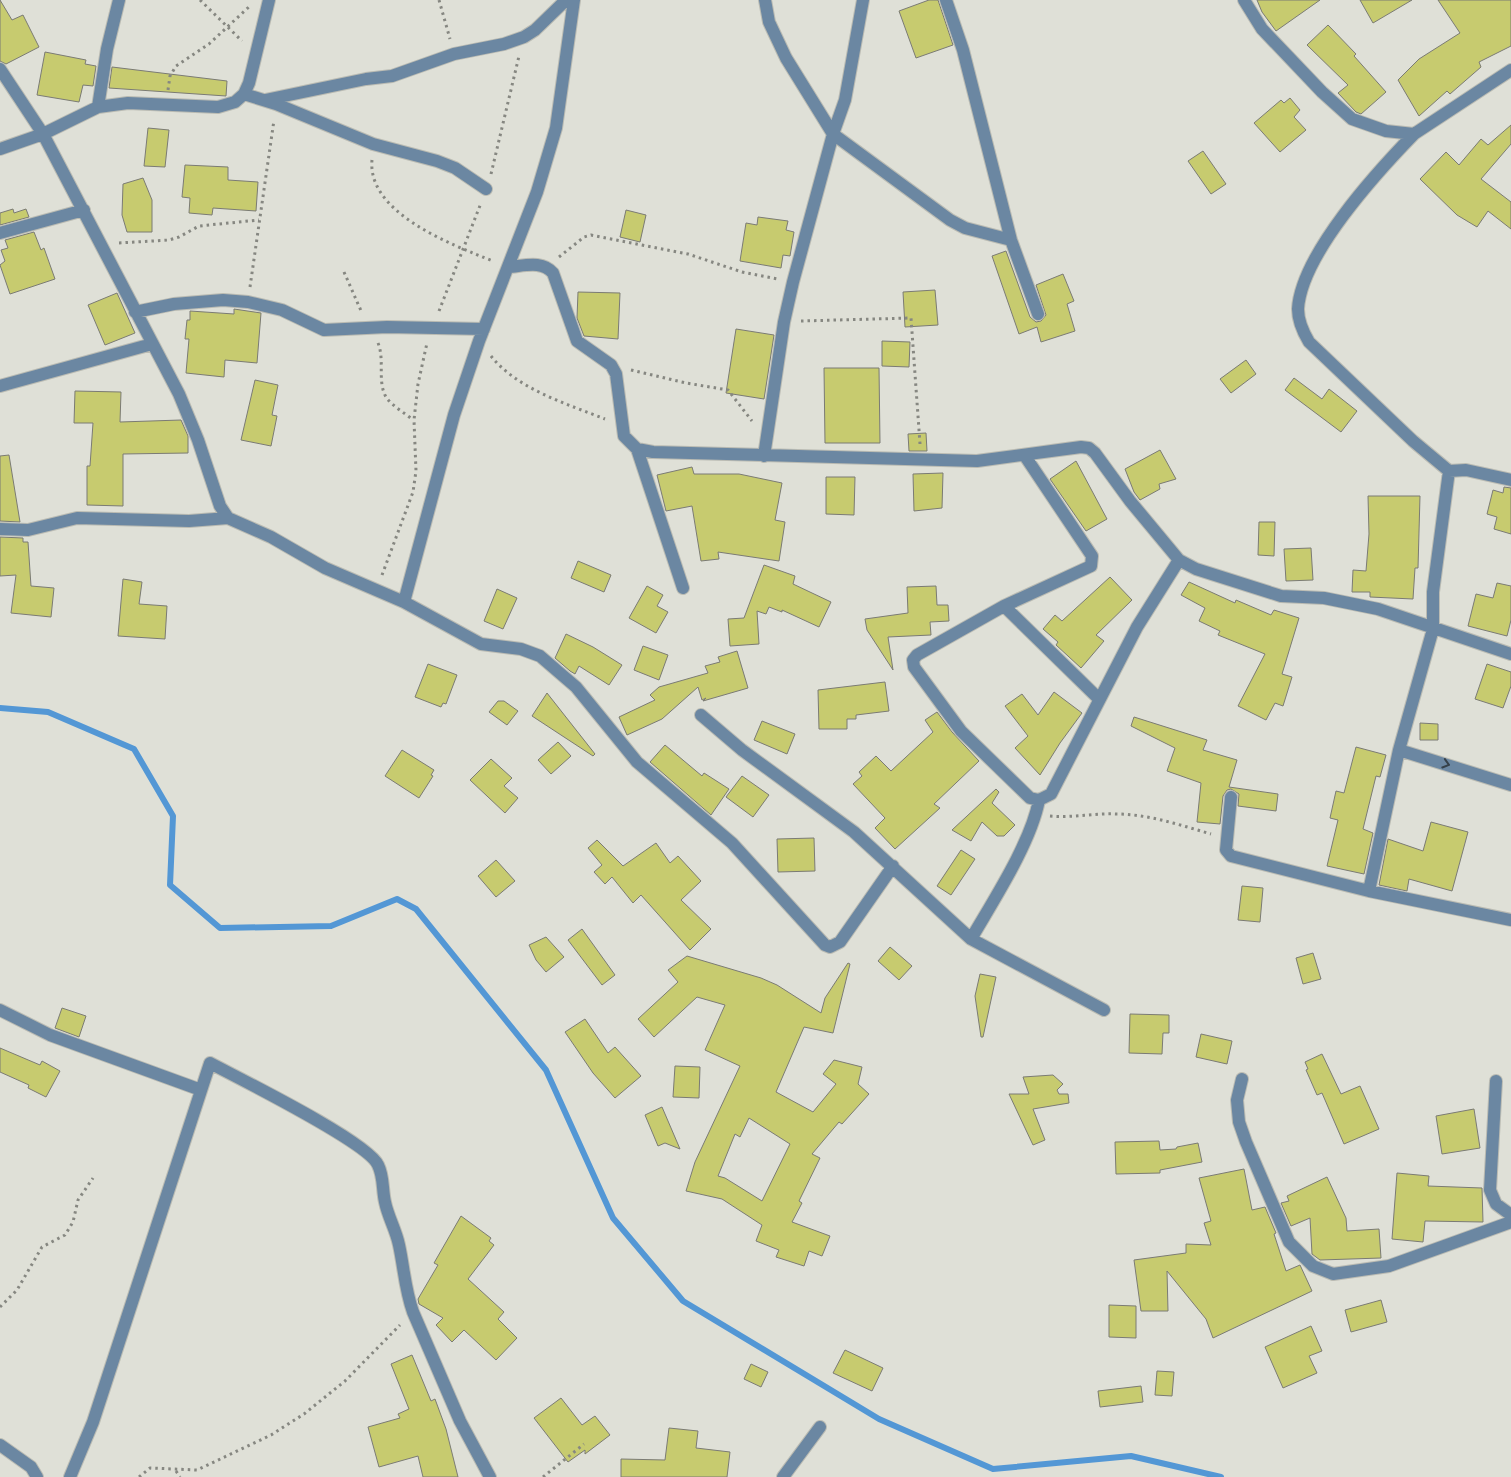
<svg xmlns="http://www.w3.org/2000/svg" width="1511" height="1477" viewBox="0 0 1511 1477" font-family="Barlow,sans-serif">
<style>
.lines{fill:none;stroke-linecap:round;stroke-linejoin:round}
.stream{stroke:#5397d5;stroke-width:6}
.building{fill:#c7cb6f;stroke:#7b7b74;fill-rule:evenodd}
.minor-casing{stroke:#babbb3;stroke-width:14}
.tertiary-casing{stroke:#babbb3;stroke-width:14}
.path{stroke:#868781;stroke-width:3;stroke-dasharray:2.5 4;stroke-linecap:butt}
.minor{stroke:#6b87a2;stroke-width:12}
.tertiary{stroke:#6b87a2;stroke-width:12}
.oneway{stroke:#36414a}
</style>
<rect width="100%" height="100%" fill="#dfe0d7"/>
<g class="lines">
<path class="stream" d="M0,708L48,712L134,749L173,816L170,885L220,928L331,926L397,899L416,909L546,1070L613,1218L683,1301L879,1419L993,1469L1131,1456L1221,1477"/>
</g>
<path class="building" d="M0,0L12,20L23,15L39,47L6,64L0,61Z
M929,0H938L953,45L916,58L899,11Z
M1257,0H1320L1276,31L1262,12Z
M1360,0H1412L1373,23Z
M1438,0H1511V46L1479,62L1481,67L1450,94L1447,91L1419,116L1398,80L1419,59L1460,33Z
M1328,25L1356,54L1354,56L1386,92L1361,114L1356,112L1338,93L1348,85L1307,45Z
M45,52L86,60L85,64L96,66L93,86L83,85L79,102L37,95Z
M112,67L227,81L226,96L109,88Z
M1290,98L1300,110L1294,117L1306,130L1280,152L1254,123L1281,100L1284,103Z
M1511,125V144L1481,179L1511,202V229L1488,211L1477,227L1457,215L1420,179L1446,152L1459,165L1481,139L1488,145Z
M148,128L169,130L165,167L144,166Z
M1203,151L1226,184L1211,194L1188,161Z
M185,165L228,167V180L258,182L256,211L213,208L212,215L189,213L190,198L182,197Z
M143,178L152,200V232H127L122,215L123,184Z
M13,209L14,213L26,209L29,217L0,225V213Z
M626,210L646,215L640,242L620,237Z
M758,217L788,221L786,230L794,232L790,256L783,255L781,268L740,261L746,223L757,225Z
M34,232L41,250L44,248L55,279L10,294L0,265L5,261L1,250L8,248L5,240Z
M1006,251L1030,317L1036,322L1041,321L1046,315L1036,285L1063,274L1074,301L1067,304L1075,331L1041,342L1037,327L1019,334L992,256Z
M935,290L938,325L905,327L903,292Z
M578,292L620,293L618,339L584,336L577,318Z
M117,293L135,333L105,345L88,305Z
M234,309L261,313L257,363L225,360L224,377L186,373L189,339H185L187,320H190V311L234,314Z
M736,329L774,335L764,399L726,393Z
M882,341L910,342L909,367L882,366Z
M1246,360L1256,374L1231,393L1220,379Z
M824,368H879L880,443H825Z
M1294,378L1322,399L1329,389L1357,411L1341,432L1285,390Z
M255,380L278,385L272,415L277,416L271,446L241,440Z
M75,391L121,392L120,422L181,420L188,436V453L123,454V506L87,505V466H90L93,423H74Z
M926,433L927,451H909L908,434Z
M1160,450L1176,479L1159,484L1160,489L1140,500L1134,492L1125,469Z
M9,455L20,522L0,521V456Z
M1076,461L1107,519L1086,531L1050,479Z
M692,467L694,474H739L782,483L775,520L785,522L779,561L718,552L719,559L701,561L692,506L666,511L657,475Z
M943,473L942,508L914,511L913,474Z
M826,477H855L854,515L826,514Z
M1504,487L1511,488V534L1494,529L1497,517L1487,514L1493,490L1503,493Z
M1368,496H1420L1418,568H1415L1413,599L1370,597V592H1352L1353,570L1366,571L1369,534Z
M1259,522H1275L1274,556L1258,555Z
M0,537L23,538V542H28L31,586L54,588L51,617L11,613L16,575L0,576Z
M1311,548L1313,580L1286,581L1284,549Z
M578,561L611,575L604,592L571,578Z
M764,565L795,576L793,584L831,602L819,627L782,610V612L769,607L766,614L757,611L759,644L730,646L728,619L744,618Z
M1110,577L1132,600L1096,635L1104,641L1081,668L1056,645L1058,642L1043,629L1055,615L1062,621Z
M123,579L142,582L139,604L167,606L165,639L118,636Z
M1189,582L1235,603L1236,600L1271,615L1274,610L1299,618L1282,674L1292,677L1283,706L1275,703L1266,720L1238,706L1265,654L1218,635L1220,631L1199,621L1205,608L1181,595Z
M1497,583L1511,586V620L1507,636L1468,626L1476,594L1493,598Z
M647,586L663,595L657,606L668,612L656,633L629,618Z
M936,586L937,605H948L949,621L930,622L931,635L888,637L893,670L867,630L865,619L908,613L907,587Z
M497,589L517,598L503,629L484,621Z
M566,634L593,647L622,665L609,685L579,666L575,674L570,671L555,658Z
M643,646L668,655L659,680L634,670Z
M737,651L748,688L703,701L706,698L702,700L698,687L662,719L627,735L619,717L655,700L650,695L659,687L708,673L705,666L720,662L718,657Z
M428,664L457,675L446,704L443,703L441,707L415,697Z
M1487,664L1511,672V686L1503,708L1475,699Z
M885,682L889,711L856,715V719H847V729H819L818,690Z
M1054,692L1082,713L1060,743L1040,775L1015,748L1028,736L1005,706L1022,694L1038,715Z
M547,693L595,754L593,756L532,716Z
M498,701H504L518,711L507,725L489,712Z
M937,712L952,732L979,761L934,804L940,808L895,849L875,828L885,818L853,784L862,776L859,772L876,756L891,771L933,732L925,720Z
M1134,717L1207,740L1203,750L1237,760L1229,787L1278,794L1276,811L1238,806L1239,794L1231,789L1227,790L1223,796L1220,824L1197,822L1201,783L1167,771L1175,748L1131,726Z
M762,721L795,734L787,754L754,740Z
M1420,723L1438,724V740H1420Z
M558,742L571,756L551,774L538,760Z
M665,745L702,776L704,773L729,789L711,815L650,762Z
M1356,747L1386,755L1380,777L1376,776L1363,829L1373,833L1364,874L1327,866L1338,820L1330,818L1336,791L1344,793Z
M402,750L434,770L431,775L433,776L419,798L385,776Z
M491,759L512,778L504,786L518,798L505,813L470,780Z
M742,776L769,795L753,817L726,797Z
M996,789L999,792L992,803L1015,825L1004,836H997L982,822L971,841L952,830Z
M1431,822L1468,832L1452,891L1409,879L1407,891L1379,885L1388,839L1423,851Z
M814,838L815,871L778,872L777,839Z
M597,840L623,866L656,843L670,863L678,856L701,881L681,900L711,929L690,950L641,895L633,903L612,877L605,884L594,872L602,865L588,848Z
M961,850L975,859L951,895L937,886Z
M496,860L515,881L496,897L478,876Z
M1242,886L1263,888L1260,922L1238,920Z
M582,929L615,975L602,985L568,940Z
M546,937L564,957L546,972L536,960L529,945Z
M890,947L912,966L899,980L878,961Z
M1313,953L1321,979L1303,984L1296,958Z
M687,956L761,978L777,985L821,1013L825,998L848,963L850,964L833,1033L804,1027L776,1092L813,1112L836,1084L823,1074L834,1060L862,1067L858,1084L869,1094L842,1124L839,1122L812,1154L820,1158L799,1201L802,1203L792,1222L830,1236L822,1256L809,1251L804,1266L776,1257L779,1250L756,1241L762,1225L722,1199L686,1191L695,1162L740,1066L705,1050L725,1005L697,997L654,1037L638,1019L678,982L668,970ZM749,1118L790,1144L762,1201L725,1178L718,1176L735,1134L740,1137Z
M980,974L996,977L983,1037H981L975,996Z
M62,1008L86,1016L79,1037L55,1028Z
M1130,1014L1169,1015V1033H1163L1162,1054L1129,1053Z
M585,1019L608,1053L615,1047L641,1076L615,1098L593,1073L565,1032Z
M1201,1034L1232,1041L1227,1064L1196,1057Z
M0,1048L40,1065L42,1061L60,1071L46,1097L28,1088L29,1085L0,1072Z
M1322,1054L1341,1094L1360,1086L1379,1129L1344,1144L1322,1093L1317,1095L1306,1070L1308,1069L1305,1062Z
M675,1066L700,1067L699,1098L673,1097Z
M1053,1075L1063,1084L1057,1090L1059,1094H1068L1069,1103L1033,1109L1045,1140L1033,1145L1009,1094H1029L1023,1077Z
M662,1107L680,1149L665,1143L658,1146L645,1115Z
M1474,1109L1480,1148L1442,1154L1436,1116Z
M1159,1141L1160,1150L1176,1149L1177,1147L1198,1143L1202,1162L1160,1170V1173L1116,1174L1115,1142Z
M1244,1169L1252,1210L1265,1207L1276,1233L1274,1234L1286,1271L1300,1265L1312,1291L1213,1338L1206,1319L1167,1271L1168,1311H1141L1134,1260L1186,1253V1244L1211,1245L1204,1223L1211,1221L1199,1178Z
M1397,1173L1429,1176L1428,1186L1482,1188L1483,1222L1425,1221L1423,1242L1392,1239Z
M1327,1177L1346,1218L1347,1231L1379,1229L1381,1258L1320,1260L1312,1254L1310,1218L1291,1226L1281,1203L1289,1201L1287,1196Z
M461,1216L491,1238L489,1241L494,1245L468,1279L504,1312L498,1319L517,1338L496,1360L464,1330L452,1342L436,1325L443,1318L419,1304L418,1299L438,1265L434,1263Z
M1381,1300L1387,1322L1351,1332L1345,1310Z
M1109,1305L1136,1306V1338L1109,1337Z
M1311,1326L1322,1351L1309,1356L1317,1373L1283,1388L1265,1347Z
M845,1350L883,1368L872,1391L833,1373Z
M412,1355L431,1401L435,1399L446,1429L458,1477H423L418,1456L379,1467L368,1427L400,1418L398,1414L409,1409L391,1364Z
M751,1364L768,1372L761,1387L744,1379Z
M1157,1371L1174,1372L1172,1396L1155,1395Z
M1141,1386L1143,1402L1100,1407L1098,1391Z
M561,1398L582,1425L595,1416L610,1435L585,1454V1450L568,1462L534,1418Z
M669,1428L698,1431L696,1448L730,1452L727,1477H621V1459L665,1460Z"/>
<g class="lines">
<g class="minor-casing">
<path id="minor" d="M765,0L769,22L786,58L833,134L950,220L965,228L1011,240
M946,0L963,50L1011,240L1038,314
M1244,0L1262,29L1322,92L1352,119L1386,131L1414,134L1511,70
M0,69L43,134L179,394L198,440L220,506L228,518L271,537L325,568L404,602L481,644L521,649L540,656L576,687L637,762L732,843L825,945L830,947L840,942L893,866
M244,94L276,104L373,144L437,161L455,168L486,189
M265,100L366,79L392,76L454,54L504,44L524,37L535,30L566,0
M98,107L107,49L119,0
M1414,134C1377,172 1301,255 1298,309C1298,321 1303,332 1309,342L1413,441L1449,471L1466,470L1511,480
M0,149L43,134L98,107L128,103L218,107L235,102L244,94L249,83L269,0
M0,233L84,210
M508,267C524,266 542,260 553,273L577,341L611,365L616,374L624,436L637,449L653,452L977,461L1081,447L1089,448L1095,453L1130,501L1179,560L1196,569L1281,596L1324,598L1378,609L1511,654
M135,312L174,304L223,300L248,302L282,310L324,330L387,327L484,329
M0,386L152,344
M637,449L683,588
M764,456L784,322L793,282L833,134L845,100L863,0
M1025,456L1092,556L1091,566L1004,606L917,655L913,660L914,667L961,731L1030,798L1039,800L1051,794L1137,627L1179,560
M0,529L28,530L77,518L189,521L228,518
M404,602L454,415L479,341L537,192L556,128L574,0
M1004,606L1099,699
M701,715L742,750L854,832L971,939L1104,1010
M1399,750L1511,785
M1231,797L1226,850L1231,856L1369,891L1511,920
M1369,891L1399,750L1433,629V592L1449,471
M971,939C993,901 1031,843 1039,800
M0,1010L50,1035L201,1090
M1242,1079L1237,1100L1239,1122L1246,1142L1289,1242L1313,1266L1333,1274L1389,1266L1511,1222
M1496,1081L1490,1190L1496,1204L1511,1215
M70,1477L93,1422L210,1063C240,1079 368,1142 378,1165C384,1177 382,1189 385,1202C388,1217 396,1230 399,1245C404,1268 405,1290 413,1312L460,1421L490,1477
M783,1477L820,1427"/>
</g>
<g class="tertiary-casing">
<path id="tertiary" d="M0,1445L31,1467L37,1477"/>
</g>
<path class="path" d="M200,0L242,41
M439,0L450,39
M168,90L170,76L176,66L209,44L251,5
M372,160C367,213 452,245 493,261
M491,174L519,56
M119,243L169,240L179,237L199,226L259,220
M559,257L584,237L591,235L688,254L742,272L778,279
M344,272L362,313
M250,287L274,120
M439,311L481,203
M801,321L911,318L920,444
M378,343C385,360 377,381 386,397C392,406 405,413 413,420
M491,356C517,389 567,404 605,419
M631,370L686,383L728,390L752,421
M382,575L413,492L416,471L414,420L418,384L427,343
M1050,816C1072,818 1094,813 1116,814C1148,814 1180,825 1211,834
M0,1307L17,1290L42,1247L65,1235L73,1222L78,1200L93,1178
M176,1471L180,1477
M139,1477L150,1468L197,1470L271,1435L304,1414L345,1381L400,1325
M543,1477L584,1444"/>
<use href="#minor" class="minor"/>
<use href="#tertiary" class="tertiary"/>
</g>
<defs><path id="oneway-chevron" d="M-2-3.5L2.5 0L-2 3.5" fill="none" stroke-width="1.6" stroke-linecap="round" stroke-linejoin="round" transform="scale(1.25)"/></defs>
<use class="oneway" href="#oneway-chevron" transform="translate(1446 764) rotate(17)"/>
</svg>
